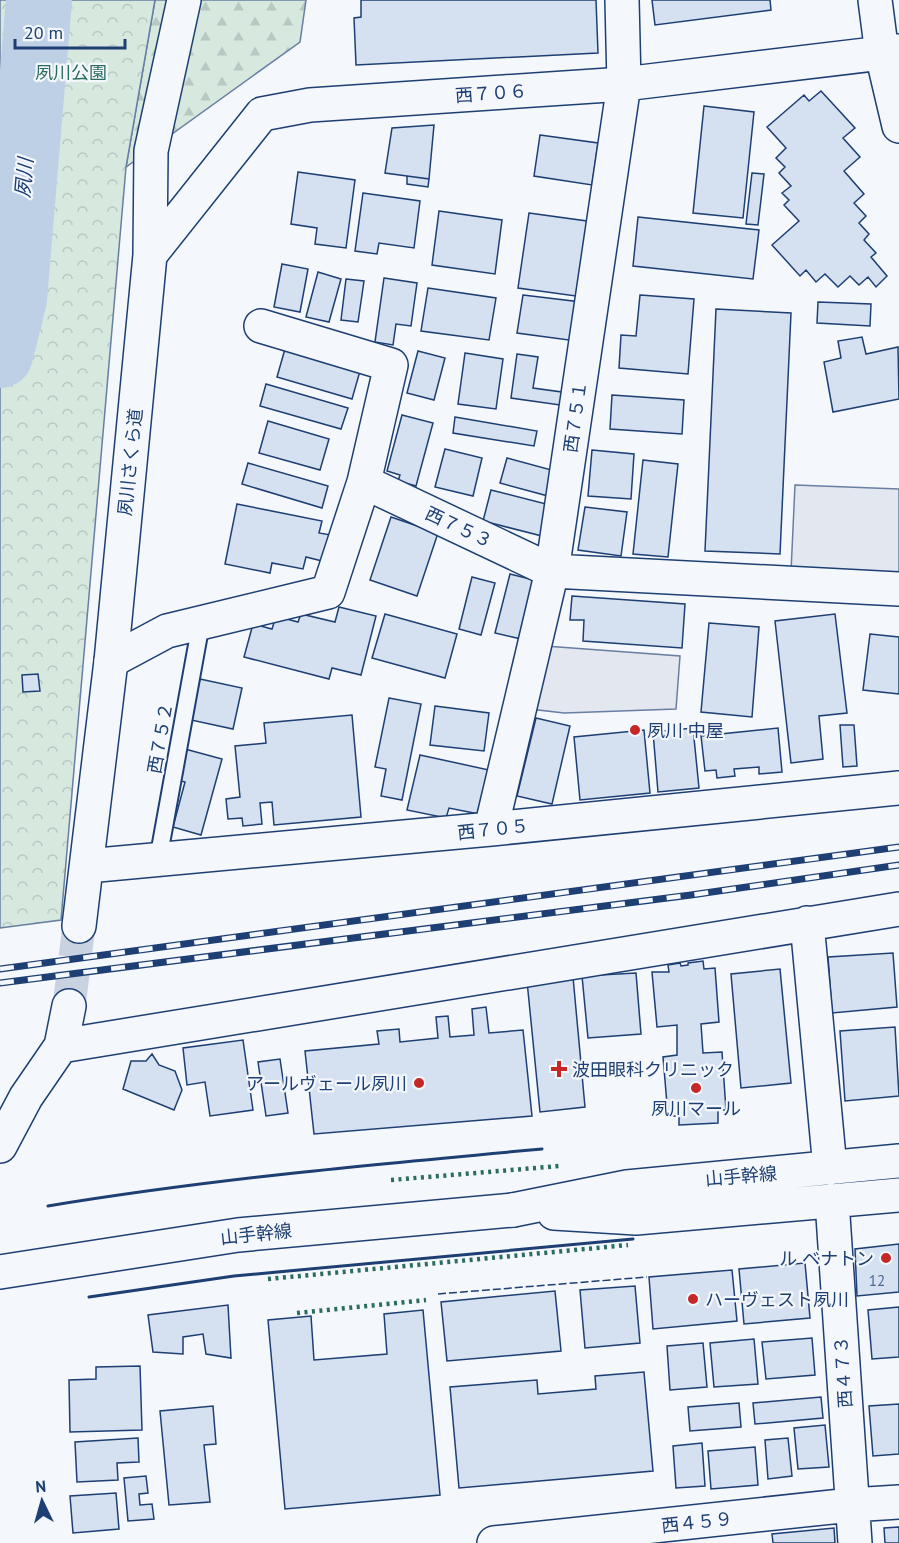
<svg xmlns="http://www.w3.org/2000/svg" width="899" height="1543" viewBox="0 0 899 1543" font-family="'PT Sans','Noto Sans JP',sans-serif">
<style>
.forest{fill:url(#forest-firs);stroke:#687fa3;stroke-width:1.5}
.park{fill:url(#park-crowns);stroke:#687fa3;stroke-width:1.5}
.parking{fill:#e3e8f0;stroke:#687fa3;stroke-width:1.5}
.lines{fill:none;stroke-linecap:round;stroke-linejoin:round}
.river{stroke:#bed0e5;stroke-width:66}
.building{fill:#d5e0f0;stroke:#1d3f73;stroke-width:1.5}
.street-tunnel{stroke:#c9d2e0;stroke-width:33;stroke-dasharray:33 16;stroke-linecap:butt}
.lane-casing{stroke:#1d3f73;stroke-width:20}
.street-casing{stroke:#1d3f73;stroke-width:36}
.secondary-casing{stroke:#1d3f73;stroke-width:36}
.lane{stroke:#f4f7fb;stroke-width:16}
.street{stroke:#f4f7fb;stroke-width:33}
.secondary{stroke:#f4f7fb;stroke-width:33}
.rail-casing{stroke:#1d3f73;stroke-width:7}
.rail{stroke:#f4f7fb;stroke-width:4.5;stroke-dasharray:14;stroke-linecap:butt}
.hedge{stroke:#2c6c60;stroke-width:4.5;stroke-dasharray:3 4.5;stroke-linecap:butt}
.fence{stroke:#1d3f73;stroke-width:1.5;stroke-dasharray:8 3;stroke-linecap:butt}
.wall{stroke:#1d3f73;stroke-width:3}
.poi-dot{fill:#c62828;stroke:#f4f7fb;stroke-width:2}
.labels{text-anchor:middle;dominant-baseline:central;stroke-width:4.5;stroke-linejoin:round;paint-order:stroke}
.number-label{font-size:15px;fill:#4b6792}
.park-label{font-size:18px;fill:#2c6c60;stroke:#f4f7fb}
.street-label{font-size:18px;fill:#1d3f73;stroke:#f4f7fb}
.poi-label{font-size:18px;fill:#1d3f73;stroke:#f4f7fb;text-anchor:start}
.water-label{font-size:20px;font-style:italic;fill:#1d3f73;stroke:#f4f7fb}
</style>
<defs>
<pattern id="forest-firs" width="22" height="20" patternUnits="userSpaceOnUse" patternTransform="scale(1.5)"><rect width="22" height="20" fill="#d7e8df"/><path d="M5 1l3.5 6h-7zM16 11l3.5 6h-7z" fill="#b8c8c3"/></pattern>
<pattern id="park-crowns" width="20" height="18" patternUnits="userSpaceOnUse" patternTransform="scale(1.5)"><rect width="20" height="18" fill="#d7e8df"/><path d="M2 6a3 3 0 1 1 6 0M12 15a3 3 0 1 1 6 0" fill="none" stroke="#b8c8c3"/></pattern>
</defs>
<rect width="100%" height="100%" fill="#f4f7fb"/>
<path class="forest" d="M155,0H306L300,42L126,167Z"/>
<path class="park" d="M0,0H155L126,167L61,920L0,928Z"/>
<path class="parking" d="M795,485L899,489V577L791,572Z
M545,646L680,656L676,709L564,713L530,709Z"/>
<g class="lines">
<path class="river" d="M0,355L14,299L39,0"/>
</g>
<path class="building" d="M361,0H596L598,53L356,65L354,18L361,17Z
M652,0H770L771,10L655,25Z
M821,91L855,128L843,138L860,157L844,171L864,194L854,203L866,216L859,223L869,234L864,240L876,253L871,257L887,276L876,287L868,277L859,285L850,276L838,287L825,274L816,282L806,270L800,276L772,245L799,221L784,205L789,200L782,193L791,186L779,173L785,167L776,158L786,148L767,127L804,95L809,101Z
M704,106L754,112L743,218L693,213Z
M434,125L429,179L385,173L392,128Z
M540,135L598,143L592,185L534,176Z
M298,172L355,180L346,248L315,244L317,228L291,224Z
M752,173L764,174L758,225L746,224Z
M407,176L429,179L428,187L407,184Z
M363,193L420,201L414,248L379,243L377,254L355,251Z
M439,211L502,220L495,274L432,265Z
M529,213L594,222L583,297L518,288Z
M638,217L759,230L753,279L633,266Z
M282,264L308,269L300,312L274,307Z
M318,272L341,279L329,322L306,317Z
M384,278L417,283L411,326L396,324L393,345L375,342Z
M346,279L364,281L358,322L341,320Z
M428,288L496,298L489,340L421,331Z
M523,295L581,302L576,341L517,333Z
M640,295L694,299L688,374L619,368L621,335L636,336Z
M818,302L871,304L870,326L817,323Z
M716,309L791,313L780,554L705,551Z
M862,337L866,354L898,347L899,399L833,412L824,362L841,358L838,341Z
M285,349L360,371L352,399L277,377Z
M418,351L445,358L434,400L407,393Z
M465,353L503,359L496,409L458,404Z
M517,354L538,357L533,388L569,393L567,406L511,398Z
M266,384L348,408L341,429L260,406Z
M612,395L684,400L682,434L610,429Z
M402,415L433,423L416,486L398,481L400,475L387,471Z
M455,417L537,431L534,446L453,433Z
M268,421L329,439L320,470L259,453Z
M445,449L482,458L473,496L435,487Z
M592,450L634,454L631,499L588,496Z
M507,458L555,471L548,496L500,483Z
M643,460L678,464L668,557L633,554Z
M248,463L328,486L322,508L242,484Z
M491,490L550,505L542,536L483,521Z
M237,504L322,521L319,533L331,535L326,562L306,557L303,569L272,563L270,573L225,564Z
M585,507L627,512L621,556L578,550Z
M391,517L438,533L417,596L370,580Z
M510,574L534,580L521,639L495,633Z
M472,577L495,583L481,635L459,629Z
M572,596L685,604L682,648L583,641L584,620H570Z
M339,607L376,616L361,675L332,668L329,679L244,657L253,624L272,629L276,616L298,622L301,614L335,622Z
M385,614L457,634L445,678L372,658Z
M835,614L847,713L819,716L823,759L791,763L775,621Z
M709,623L759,627L752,717L701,712Z
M870,634L899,637V694L863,690Z
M38,674L40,691L23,692L22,675Z
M200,679L242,688L233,729L191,720Z
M389,698L421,704L402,800L381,796L386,769L375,767Z
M435,706L489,713L484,751L430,745Z
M352,715L361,817L274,825L272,802L260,803L262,824L243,826L242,818L228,819L226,799L240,797L235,746L266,743L264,723Z
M536,718L570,726L552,804L517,796Z
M840,725H854L857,766L843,767Z
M693,728L699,788L658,792L653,732Z
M778,728L782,772L759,774V767L734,769L735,776L717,778L716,770L705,771L701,736Z
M644,730L650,793L580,800L574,737Z
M185,749L222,759L201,835L173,827L185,782L177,780Z
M420,755L489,770L479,814L449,808L446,818L407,810Z
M893,953L897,1007L832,1013L828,957Z
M703,961L704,969L715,968L719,1022L701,1024L703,1053L722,1052L726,1110H718V1123L679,1125V1116H668L663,1057L677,1055V1025L657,1027L652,972H669L668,965L680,963L681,966L688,965V963Z
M780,969L791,1083L741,1088L731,974Z
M636,973L641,1034L588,1038L582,976Z
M573,977L585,1107L540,1112L527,981Z
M486,1007L489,1033L523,1030L532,1116L314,1134L305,1051L379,1044L377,1031L399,1029L400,1042L438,1038L436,1017L448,1016L450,1037L474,1035L472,1009Z
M895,1027L899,1096L845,1101L840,1031Z
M243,1040L253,1110L210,1116L205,1082L187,1085L183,1048Z
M152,1054L159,1065L175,1071L182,1090L174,1110L123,1089L131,1061H146Z
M280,1059L288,1113L266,1116L258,1062Z
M899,1244V1292L857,1296L855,1249Z
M805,1263L810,1318L744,1324L739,1269Z
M732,1270L737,1321L653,1329L649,1277Z
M635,1286L640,1343L585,1348L580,1290Z
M555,1291L561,1351L447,1361L441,1302Z
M228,1305L231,1358L206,1354L203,1334L183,1337V1354L153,1352L148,1315Z
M899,1307V1357L872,1359L868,1310Z
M423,1310L440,1495L285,1509L268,1320L311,1316L314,1360L387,1354L384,1314Z
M812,1338L815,1375L766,1379L762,1342Z
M754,1339L758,1384L714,1387L710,1343Z
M703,1343L707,1387L670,1390L667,1346Z
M140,1366L142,1430L70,1432L69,1380L96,1379V1367Z
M644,1372L653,1471L459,1488L450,1387L537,1380L538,1394L596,1389L595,1376Z
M821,1397L823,1418L755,1424L753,1403Z
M739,1403L741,1427L690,1431L688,1407Z
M899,1404V1454L873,1456L869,1406Z
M213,1406L216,1444L204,1445L210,1502L169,1505L160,1411Z
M825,1425L829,1467L798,1469L794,1428Z
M138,1438L139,1462L117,1463L118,1480L77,1482L75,1442Z
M788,1438L792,1476L768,1479L765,1440Z
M702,1443L705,1486L676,1488L673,1446Z
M755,1447L758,1485L711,1489L708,1451Z
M146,1476L148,1493L139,1494L140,1505L152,1504L154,1519L128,1521L124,1478Z
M116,1493L119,1529L73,1533L70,1496Z
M899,1527V1543H885L884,1528Z
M834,1528L835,1543H773L772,1534Z"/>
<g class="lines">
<path class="street-tunnel" d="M69,1006L79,926"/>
<g class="lane-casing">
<path id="lane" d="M158,860L201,623"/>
</g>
<g class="street-casing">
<path id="street" d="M875,0L882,54L899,126
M261,326L391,365L364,482
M111,661L167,631L328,592L364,482L552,571L899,589
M491,829L552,571L624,84L622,0
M87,866L491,829L899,788
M807,923L830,1168
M61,1046L899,909
M0,1146L26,1097L61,1046L69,1006
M832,1201L855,1543
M513,1210L627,1187L899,1161
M554,1213L636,1218L899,1195
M494,1543L851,1505L899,1502"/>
</g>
<g class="secondary-casing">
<path id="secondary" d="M150,255L262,114L310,105L624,84L899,51
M79,926L111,661L150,255L151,151L184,0
M0,1272L238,1235L513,1210"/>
</g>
<use href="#lane" class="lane"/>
<use href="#street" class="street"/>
<use href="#secondary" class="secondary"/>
<g class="rail-casing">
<path id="rail" d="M0,969L899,847
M0,983L691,895L899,865"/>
</g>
<use href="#rail" class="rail"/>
<path class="hedge" d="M391,1180L559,1166
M268,1279L628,1245
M297,1313L426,1300"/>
<path class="fence" d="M438,1294L647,1277"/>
<path class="wall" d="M48,1206C212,1179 377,1164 542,1149
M89,1297L234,1276L633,1239"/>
</g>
<g class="poi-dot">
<circle cx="635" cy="730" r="6"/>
<path d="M556 1060h6v6h6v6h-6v6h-6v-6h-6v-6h6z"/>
<circle cx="419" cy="1083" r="6"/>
<circle cx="696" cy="1088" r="6"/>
<circle cx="886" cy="1258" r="6"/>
<circle cx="693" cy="1299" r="6"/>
</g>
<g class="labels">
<g class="number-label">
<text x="877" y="1280">12</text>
</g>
<g class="park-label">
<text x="71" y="72">夙川公園</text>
</g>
<g class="street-label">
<text transform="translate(491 93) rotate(-4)">西７０６</text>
<text transform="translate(575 417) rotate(-82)">西７５１</text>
<text transform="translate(130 462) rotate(-84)">夙川さくら道</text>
<text transform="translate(459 527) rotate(25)">西７５３</text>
<text transform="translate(160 738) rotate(-80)">西７５２</text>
<text transform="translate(493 829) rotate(-6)">西７０５</text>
<text transform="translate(741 1176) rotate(-5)">山手幹線</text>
<text transform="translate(256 1234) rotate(-6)">山手幹線</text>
<text transform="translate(843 1372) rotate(-94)">西４７３</text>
<text transform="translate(697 1522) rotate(-6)">西４５９</text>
</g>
<g class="poi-label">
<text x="647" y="730">夙川 中屋</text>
<text x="572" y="1069">波田眼科クリニック</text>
<text x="407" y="1083" text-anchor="end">アールヴェール夙川</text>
<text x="696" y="1108" text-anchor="middle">夙川マール</text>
<text x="874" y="1258" text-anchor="end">ル ベナトン</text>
<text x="705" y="1299">ハーヴェスト夙川</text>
</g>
<g class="water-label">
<text transform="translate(24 178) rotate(-85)">夙川</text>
</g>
</g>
<g transform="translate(42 1501) rotate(355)" stroke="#f4f7fb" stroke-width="4.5" paint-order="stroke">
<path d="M0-4.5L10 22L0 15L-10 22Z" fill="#1d3f73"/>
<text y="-9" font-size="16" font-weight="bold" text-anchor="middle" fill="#1d3f73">N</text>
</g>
<path d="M15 39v9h110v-9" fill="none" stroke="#1d3f73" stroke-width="3"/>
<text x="24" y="39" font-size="18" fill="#1d3f73" stroke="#f4f7fb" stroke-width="4.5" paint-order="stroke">20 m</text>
</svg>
